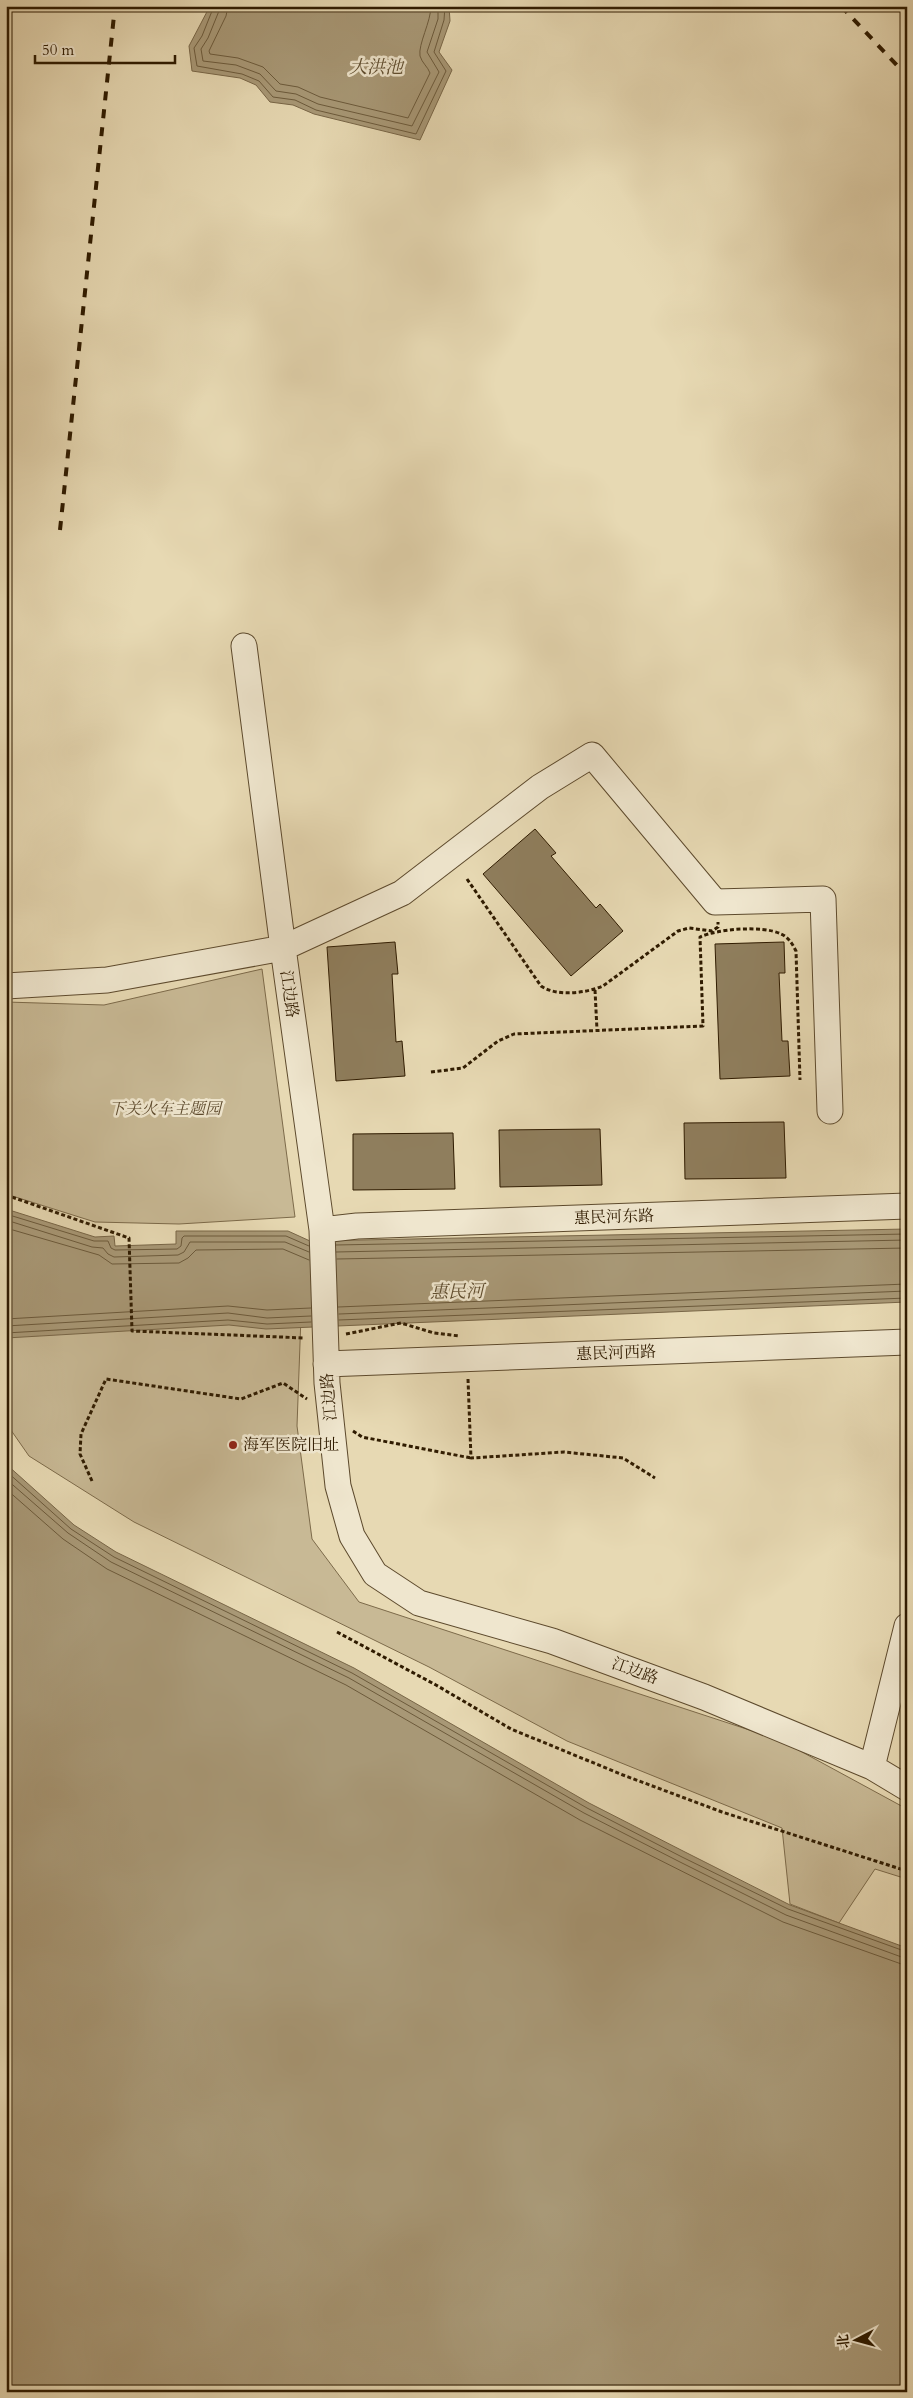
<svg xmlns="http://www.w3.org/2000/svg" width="913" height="2398" viewBox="0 0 913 2398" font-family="Cardo,'Noto Serif SC',serif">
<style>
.green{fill:#c8b995;stroke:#7c6a4a}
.water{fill:#a89876;stroke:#786647}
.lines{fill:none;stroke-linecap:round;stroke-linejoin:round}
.shore{stroke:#6c5a3b;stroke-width:1}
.building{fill:#8f7e5d;stroke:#2f1b00}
.minor-casing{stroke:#5d4a2d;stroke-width:27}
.path{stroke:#2f1b00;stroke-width:3;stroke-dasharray:4 2.5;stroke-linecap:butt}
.minor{stroke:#efe6ce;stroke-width:25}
.rail{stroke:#2f1b00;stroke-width:4;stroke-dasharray:9 9;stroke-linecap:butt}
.poi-dot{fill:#8f2418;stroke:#efe6ce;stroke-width:2}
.labels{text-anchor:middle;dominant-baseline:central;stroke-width:5;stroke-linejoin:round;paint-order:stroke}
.street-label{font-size:16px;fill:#2f1b00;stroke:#efe6ce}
.park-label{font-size:16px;font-style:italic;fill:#5d4a2d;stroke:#efe6ce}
.poi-label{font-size:16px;fill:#2f1b00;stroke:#efe6ce;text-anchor:start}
.water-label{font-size:18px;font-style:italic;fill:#5f4d2f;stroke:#efe6ce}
</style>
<rect width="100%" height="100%" fill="#e7d9b3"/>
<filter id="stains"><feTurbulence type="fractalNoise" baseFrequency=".004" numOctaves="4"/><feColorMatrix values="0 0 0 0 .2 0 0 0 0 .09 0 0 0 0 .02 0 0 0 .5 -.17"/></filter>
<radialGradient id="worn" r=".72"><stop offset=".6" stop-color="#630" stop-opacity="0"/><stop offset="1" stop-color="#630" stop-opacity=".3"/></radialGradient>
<path class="green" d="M262,969L295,1217L179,1224L95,1222L6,1194V1002L104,1005Z
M301,1316L297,1426L312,1539L359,1602L780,1740L907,1809V1879L875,1869L839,1923L790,1904L782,1828L567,1741L429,1667L134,1522L29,1456L6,1423V1333Z"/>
<path class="water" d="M210,6H449L450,21L439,52L452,70L420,140L314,114L293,105L270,102L256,85L240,78L192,71L189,46Z
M6,1209L95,1237L114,1236L115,1246L176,1244V1231H288L310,1241L907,1229V1302L266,1329L229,1325L6,1338Z
M6,1464L74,1525L116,1552L354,1668L589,1803L685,1852L790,1905L907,1948V2392H6Z"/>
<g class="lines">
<path class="shore" d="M214,6L202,36L194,48L197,66L242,74L259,81L273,97L295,100L316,110L416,134L446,71L434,52L444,20L445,6
M221,6L208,38L201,49L203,61L236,65L260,74L276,91L296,94L318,104L412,126L439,72L427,52L438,19V6
M228,6L226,16L209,51L210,54L238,58L263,67L280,84L298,87L320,97L408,118L430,73C428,67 422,63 420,56C418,44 431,22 431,6
M6,1214L94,1241H108L111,1248L115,1250L177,1249L181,1246L182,1238L184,1236H286L309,1246
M6,1220L92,1247L103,1248L108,1254L114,1257L178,1255L184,1252L190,1242H285L309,1252
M6,1228L99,1255L112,1264L179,1263L188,1258L196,1250L283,1249L309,1260
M336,1245L907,1234
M336,1252L907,1240
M337,1259L907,1248
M338,1307L907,1284
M339,1314L907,1291
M6,1319L228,1306L267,1310L311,1308
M339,1320L907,1298
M6,1326L228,1313L267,1318L311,1316
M6,1333L228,1320L267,1324L311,1322
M6,1471L71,1529L114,1557L352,1673L587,1808L682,1857L788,1909L907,1952
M6,1479L68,1533L111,1562L349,1678L584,1813L680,1862L786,1915L907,1959
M6,1489L63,1539L107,1569L346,1685L580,1820L783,1922L907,1966"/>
</g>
<path class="building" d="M535,829L556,853L551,856L596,908L600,904L623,931L571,976L483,874Z
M395,942L398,974H392L396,1042L402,1041L405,1076L336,1081L327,947Z
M784,942L785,973H779L782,1041H788L790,1076L720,1079L715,944Z
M784,1122L786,1178L685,1179L684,1123Z
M600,1129L602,1185L500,1187L499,1130Z
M453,1133L455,1189L353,1190V1134Z"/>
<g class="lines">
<g class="minor-casing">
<path id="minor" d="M244,646L283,948L402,893L540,787L592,755L715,902L823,899L830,1111
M6,986L107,980L283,948L322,1230L327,1383L338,1486L352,1536L375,1574L419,1603L552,1641L704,1697L872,1767L907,1788
M322,1230L357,1226L907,1206
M326,1364L907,1342
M872,1767L907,1626"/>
</g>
<path class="path" d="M467,879L541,986C557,997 586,993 603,986L678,931L689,928L712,931L718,927V922
M595,990L597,1030
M431,1072L463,1068L498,1041L514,1034L703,1026L700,937C717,929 763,925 781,934C788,937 792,943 796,951L800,1080
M6,1195L129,1238L132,1331L305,1338
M346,1334L401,1323L434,1333L459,1336
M468,1379L471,1458L564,1452L623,1458L655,1478
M353,1431L362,1437L471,1458
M92,1481L80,1454L81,1434L106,1379L241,1399L283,1383L307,1399
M337,1632L436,1685L511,1729L623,1775L722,1812L907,1871"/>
<use href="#minor" class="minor"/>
<path class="rail" d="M841,6L907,76
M60,530L115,6"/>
</g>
<circle class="poi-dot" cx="233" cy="1445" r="5"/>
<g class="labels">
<g class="street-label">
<text transform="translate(289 994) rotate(82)">江边路</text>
<text transform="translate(614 1217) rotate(-2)">惠民河东路</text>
<text transform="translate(616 1353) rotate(-2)">惠民河西路</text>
<text transform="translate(329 1397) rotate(-95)">江边路</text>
<text transform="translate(635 1671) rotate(20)">江边路</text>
</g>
<g class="park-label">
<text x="165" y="1109">下关火车主题园</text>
</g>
<g class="poi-label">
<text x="243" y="1445">海军医院旧址</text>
</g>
<g class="water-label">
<text x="376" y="67">大洪池</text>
<text transform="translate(457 1292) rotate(-1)">惠民河</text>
</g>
</g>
<rect width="913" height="2398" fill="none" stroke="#e7d9b3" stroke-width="25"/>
<rect x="8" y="8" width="898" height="2383" fill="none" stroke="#2f1b00" stroke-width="2.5"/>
<rect x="12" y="12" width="888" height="2373" fill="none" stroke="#2f1b00"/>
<g transform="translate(856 2340) rotate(264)" stroke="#efe6ce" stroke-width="4" paint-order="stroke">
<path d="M0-4L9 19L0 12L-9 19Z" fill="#2f1b00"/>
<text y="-8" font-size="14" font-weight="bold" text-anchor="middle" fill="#2f1b00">北</text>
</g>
<path d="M35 55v8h140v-8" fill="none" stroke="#2f1b00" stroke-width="2.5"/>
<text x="42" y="55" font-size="15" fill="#2f1b00" stroke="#efe6ce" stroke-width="4" paint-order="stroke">50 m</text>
<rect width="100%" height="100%" filter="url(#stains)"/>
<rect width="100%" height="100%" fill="url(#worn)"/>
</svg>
